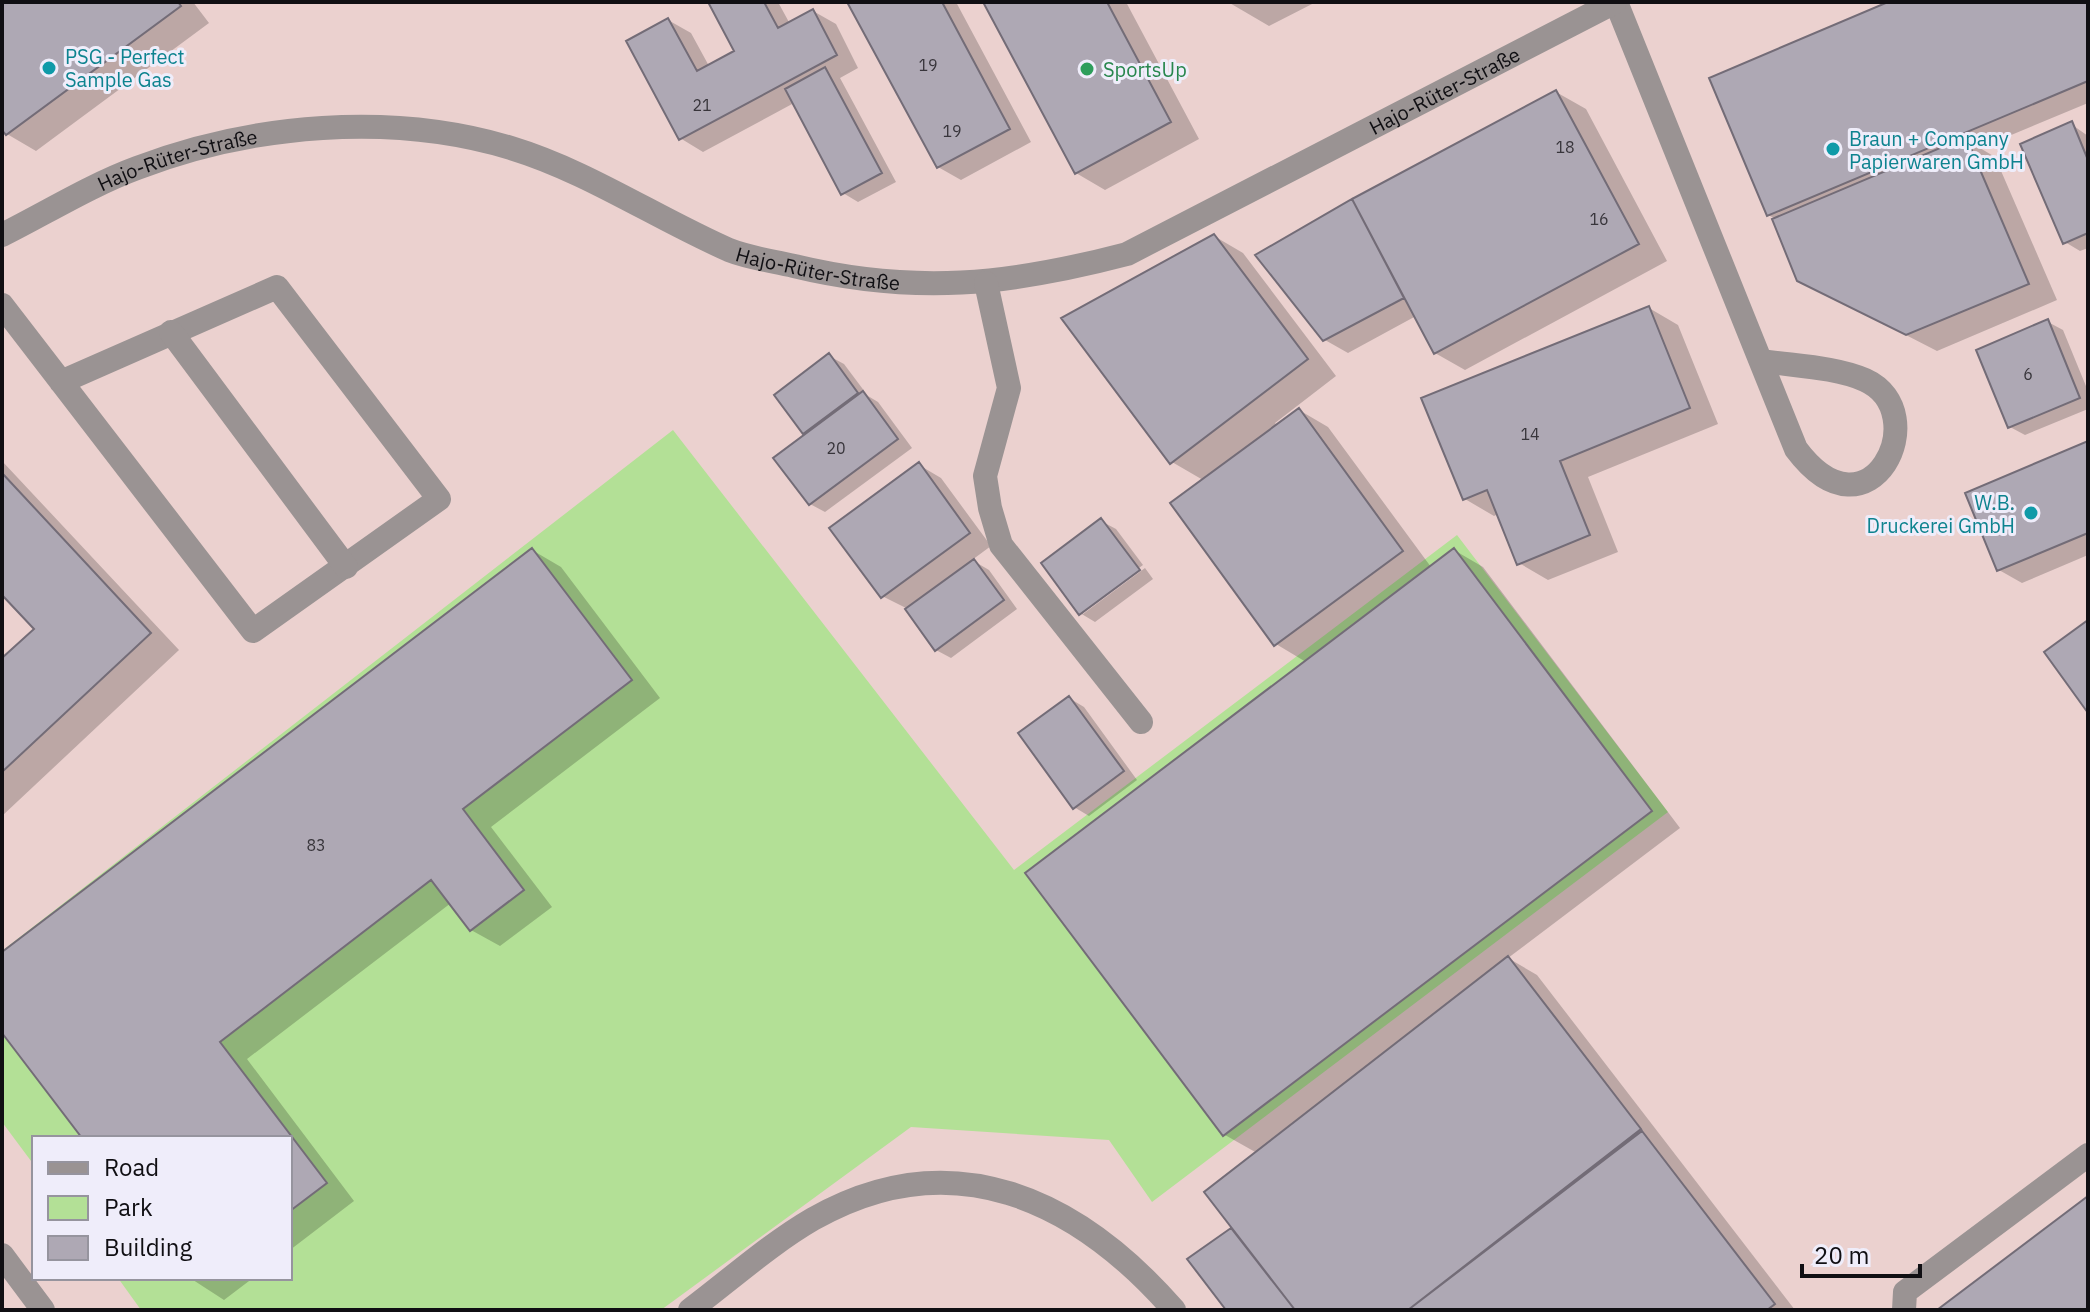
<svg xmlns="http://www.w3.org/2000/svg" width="2090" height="1312" viewBox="0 0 2090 1312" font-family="'IBM Plex Sans',sans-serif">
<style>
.commercial{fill:#ebd1cf;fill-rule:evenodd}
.green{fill:#b3e096}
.shadow{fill:#0003}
.building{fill:#aea8b4;stroke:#736c77;stroke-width:2}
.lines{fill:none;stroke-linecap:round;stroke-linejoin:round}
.minor{stroke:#9a9393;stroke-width:24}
.culture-dot{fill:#0f9aa8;stroke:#efedfa;stroke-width:3}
.leisure-dot{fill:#2e9e5b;stroke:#efedfa;stroke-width:3}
.labels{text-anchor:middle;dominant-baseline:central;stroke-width:6;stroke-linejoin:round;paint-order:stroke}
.number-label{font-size:16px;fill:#38353b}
.culture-label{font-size:20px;fill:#0d838f;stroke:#efedfa;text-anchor:start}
.leisure-label{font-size:20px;fill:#27864d;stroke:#efedfa;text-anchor:start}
.street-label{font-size:20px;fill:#100f13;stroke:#efedfa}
</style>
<rect width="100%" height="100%" fill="#e2dfed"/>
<path class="commercial" d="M2,2H2088V1310H2ZM34,1138H290V1278H34Z"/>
<path class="green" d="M673,430L1014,870L1457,535L1668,812L1152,1202L1109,1140L911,1127L661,1310H141L118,1278H290V1138H34V1165L2,1122V951Z"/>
<path class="shadow" d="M2,2H193L209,23L36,151L7,134L2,127Z
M710,2H778L790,24L813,11L836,24L858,68L840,78L896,182L858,202L843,193L794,103L703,152L680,138L668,20L691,33L709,66L736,52Z
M849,2H956L1031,142L961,180L938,167Z
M986,2H1126L1199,139L1105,190L1076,173Z
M1228,2H1316L1269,26Z
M1893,2H2088V103L1980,148L1995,157L2057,300L1937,351L1799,280L1774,218L1768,215Z
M1556,92L1586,109L1667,261L1465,370L1435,353L1416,316L1348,353L1325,340L1352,201Z
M2071,124L2088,136V248L2080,251L2065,242Z
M1214,236L1243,253L1336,376L1275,423L1277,426L1299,410L1328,427L1431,567L1454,550L1483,567L1680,828L1508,958L1537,975L1795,1310H1228L1231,1230L1238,1235L1257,1153L1225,1135L1306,662L1276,644L1203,480L1172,462Z
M1649,308L1678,325L1718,424L1588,477L1618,552L1548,580L1519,563L1498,514L1494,516L1465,499Z
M2048,322L2063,330L2088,391V409L2025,435L2010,427Z
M829,356L844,364L868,396L878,402L912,448L825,512L810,504L807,435L777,395Z
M2088,443V555L2022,583L1999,570Z
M2,461L179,650L2,816V661L36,629L2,592Z
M919,465L941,478L991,546L972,560L989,570L1017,609L951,658L936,650L906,608L882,596Z
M1101,521L1116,529L1143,565L1083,609V614L1145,568L1153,579L1095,622L1080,613Z
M532,550L561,567L660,698L491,827L552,907L500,946L471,930L451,903L247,1059L354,1201L290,1250V1138H84L2,1030V954Z
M1069,698L1084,707L1137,780L1089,816L1074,807Z
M190,1278H253L224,1300Z"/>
<path class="building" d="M2,2H178L181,6L6,135L2,130Z
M708,2H764L778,28L813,9L837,55L679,140L626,41L668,18L697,71L734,51Z
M847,2H942L1010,129L937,168Z
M983,2H1107L1171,122L1075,174Z
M1888,2H2088V81L1767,216L1709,78Z
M825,67L882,173L841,195L785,89Z
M1556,90L1639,244L1434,354L1352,199Z
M2072,121L2088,160V233L2063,244L2020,144Z
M1966,137L2029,284L1906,335L1797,281L1772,219Z
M1352,199L1404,298L1323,341L1255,255Z
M1214,234L1308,359L1170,464L1061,318Z
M1649,306L1690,408L1560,461L1590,535L1517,565L1487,490L1463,500L1421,398Z
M2048,319L2080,398L2008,428L1976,350Z
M829,353L858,393L803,434L774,395Z
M863,391L898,439L809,505L773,458Z
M1299,408L1403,551L1274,646L1170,503Z
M2088,441V533L1997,571L1965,493Z
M919,462L970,533L881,598L829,528Z
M2,473L151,633L2,772V658L34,629L2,595Z
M1101,518L1140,570L1079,615L1041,563Z
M532,548L632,680L463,809L524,890L470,931L431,880L220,1042L327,1183L290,1211V1138H82L2,1033V952Z
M1454,548L1652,811L1223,1136L1025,873Z
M974,559L1004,600L935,651L905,609Z
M2088,620V713L2044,652Z
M1069,696L1124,771L1073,809L1018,733Z
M1508,956L1641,1129L1408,1310H1295L1204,1192Z
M1642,1131L1775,1304L1767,1310H1408Z
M2088,1196V1310H1937Z
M1231,1228L1295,1310H1226L1187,1259Z"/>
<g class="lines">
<g class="minor">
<path d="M1616,2L1796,449C1870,548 1936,412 1865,380C1835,367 1795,366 1763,361"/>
<path id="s1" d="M2,235C46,213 91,185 137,168C252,124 392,112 511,148C587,171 656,218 729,250C749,258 773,261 794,266C914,295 1009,285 1127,254L1615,2"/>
<path d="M986,283L1009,388L985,476L990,508L1001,545L1141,722"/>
<path d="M2,305L253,631L439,499L277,287L61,382"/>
<path d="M171,332L346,567"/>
<path d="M2,1255L43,1310"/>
<path d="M690,1310C730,1280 770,1244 813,1219C952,1140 1077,1199 1174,1310"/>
<path d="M1904,1310L1905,1292L2088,1155"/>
</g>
</g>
<g class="culture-dot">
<circle cx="49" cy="68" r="8"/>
<circle cx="1833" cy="149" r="8"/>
<circle cx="2031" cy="513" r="8"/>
</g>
<circle class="leisure-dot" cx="1087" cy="69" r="8"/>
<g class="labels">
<g class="number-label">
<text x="928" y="65">19</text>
<text x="702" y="105">21</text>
<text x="952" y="131">19</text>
<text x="1565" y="147">18</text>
<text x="1599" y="219">16</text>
<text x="2028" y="374">6</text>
<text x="1530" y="434">14</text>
<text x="836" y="448">20</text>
<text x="316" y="845">83</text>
</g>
<g class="culture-label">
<text x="65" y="56">PSG - Perfect<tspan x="65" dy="23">Sample Gas</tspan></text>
<text x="1849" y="138">Braun + Company<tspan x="1849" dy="23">Papierwaren GmbH</tspan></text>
<text x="2015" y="502" text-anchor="end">W.B.<tspan x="2015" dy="23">Druckerei GmbH</tspan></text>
</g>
<g class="leisure-label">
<text x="1103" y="69">SportsUp</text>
</g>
<g class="street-label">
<text stroke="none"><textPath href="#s1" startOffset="1534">Hajo-Rüter-Straße</textPath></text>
<text stroke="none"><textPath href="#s1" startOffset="192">Hajo-Rüter-Straße</textPath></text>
<text stroke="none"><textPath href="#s1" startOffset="864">Hajo-Rüter-Straße</textPath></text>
</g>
</g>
<rect width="2090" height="1312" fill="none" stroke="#100f13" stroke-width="8"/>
<rect x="32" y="1136" width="260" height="144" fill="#efedfa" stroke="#96949e" stroke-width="2"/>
<rect x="48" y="1162" width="40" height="12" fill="#9a9393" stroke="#96949e" stroke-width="2"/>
<text x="104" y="1176" font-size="24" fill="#100f13">Road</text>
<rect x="48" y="1196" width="40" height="24" fill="#b3e096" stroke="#96949e" stroke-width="2"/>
<text x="104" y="1216" font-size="24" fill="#100f13">Park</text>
<rect x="48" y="1236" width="40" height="24" fill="#aea8b4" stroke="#96949e" stroke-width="2"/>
<text x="104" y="1256" font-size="24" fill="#100f13">Building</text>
<path d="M1802 1264v12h118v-12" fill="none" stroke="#100f13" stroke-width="4"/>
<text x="1814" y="1264" font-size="24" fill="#100f13" stroke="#efedfa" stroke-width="6" paint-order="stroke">20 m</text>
</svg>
